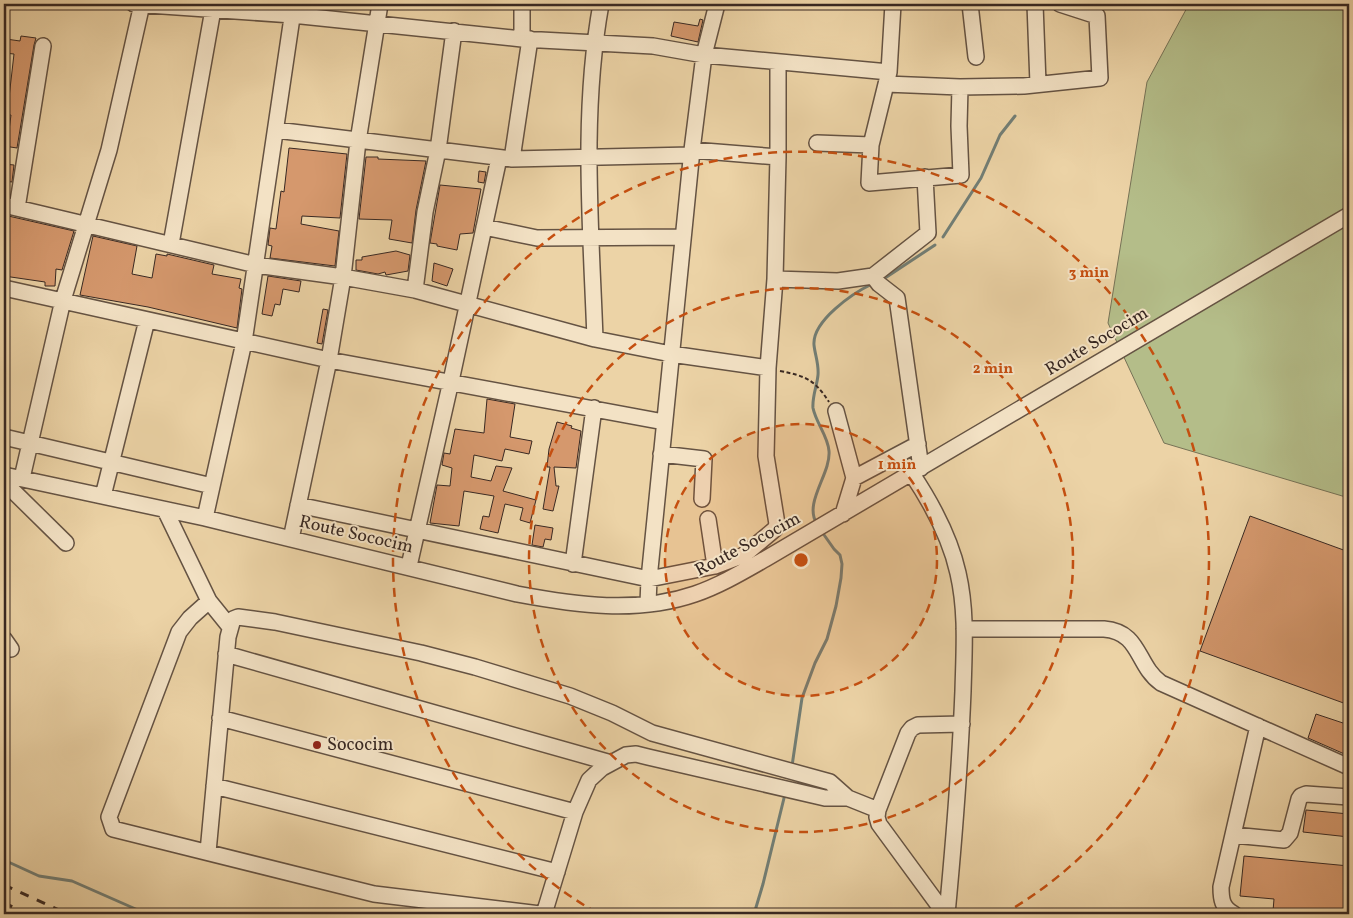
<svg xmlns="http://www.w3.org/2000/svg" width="1353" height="918" viewBox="0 0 1353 918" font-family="Vollkorn,serif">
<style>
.green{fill:#b4bd89;stroke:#767256}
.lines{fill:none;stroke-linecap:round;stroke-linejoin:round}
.stream{stroke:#727e75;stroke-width:3}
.building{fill:#d5986d;stroke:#382822}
.minor-casing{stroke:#655343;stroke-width:18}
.path{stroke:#382822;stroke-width:2;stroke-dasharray:4 2.5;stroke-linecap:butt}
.minor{stroke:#f3e2c5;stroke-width:15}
.rail{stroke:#382822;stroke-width:3;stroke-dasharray:9 9;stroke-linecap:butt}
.ring{fill:none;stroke:#c54f10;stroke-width:2.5;stroke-dasharray:9 6}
.poi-dot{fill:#8f2418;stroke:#f3e2c5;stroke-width:2}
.labels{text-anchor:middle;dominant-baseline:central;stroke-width:4;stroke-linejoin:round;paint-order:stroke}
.street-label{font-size:18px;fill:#382822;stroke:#f3e2c5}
.poi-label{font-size:18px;fill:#382822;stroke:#f3e2c5;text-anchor:start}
.centre{fill:#c54f10;stroke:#f3e2c5;stroke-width:2.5}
.ring-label{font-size:15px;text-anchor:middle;font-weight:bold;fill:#c54f10;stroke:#f3e2c5;stroke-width:4;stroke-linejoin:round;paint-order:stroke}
</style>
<rect width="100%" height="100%" fill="#ecd3a6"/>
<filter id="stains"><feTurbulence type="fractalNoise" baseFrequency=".004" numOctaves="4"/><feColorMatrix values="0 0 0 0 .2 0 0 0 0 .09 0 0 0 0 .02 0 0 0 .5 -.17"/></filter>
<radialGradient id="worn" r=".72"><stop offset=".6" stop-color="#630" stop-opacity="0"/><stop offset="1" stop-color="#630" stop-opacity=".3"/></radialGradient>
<path class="green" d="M1189,4H1349V498L1164,443L1108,323L1147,82Z"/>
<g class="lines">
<path class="stream" d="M943,237L981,178L1000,135L1015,116
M882,280L935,245
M817,524C803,503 831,474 829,451C828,436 816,423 813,408C812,397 817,386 818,375C819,364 815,355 814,345C812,321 853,293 872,284
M792,766L802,698L815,663L827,639L836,606L841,578L842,564L840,555L834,549L822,532
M4,860L39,876L72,881L147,914
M754,914L763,884L785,794"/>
</g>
<path class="building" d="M700,19L703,20L698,42L671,36L674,22L698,26Z
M21,36L36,38L34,45L17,148L4,146L6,137L8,138L11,115H7L14,54L4,53L6,39L20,41Z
M289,148L347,154L340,218L302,216L301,224L339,231L335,266L270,258L272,246L268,245L270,228L276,229L281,191L284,192Z
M366,157H378V159L426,161L416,210L412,243L389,239L392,220L359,219Z
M4,164L14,165L12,182L4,181Z
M479,171L486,172L484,183L478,182Z
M440,185L481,189L473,233L460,234L457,250L437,246V244L430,243Z
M4,215L74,231L62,270L56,269L55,286H45V282L4,276Z
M93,236L137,246L132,274L152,278L156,254L167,256V254L214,265L212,274L241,279L239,288L242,289L237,328L148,307L80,295Z
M396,251L410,255L408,271L386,275L385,272L378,274L356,270V260H362V257Z
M434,263L453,269L447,286L432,281Z
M268,276L301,281L299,292L283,289L280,305L275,304L272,316L262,314Z
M323,309L328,310L322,344L317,343Z
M487,399L515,404L510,437L532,441L529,454L505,449L502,461L474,455L471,477L491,481L496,466L512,468L503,491L536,500L530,523L520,520L523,508L505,504L498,533L480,529L483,516L489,517L494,496L464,491L459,526L430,523L437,485L450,486L452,468L442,465L444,453L450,454L455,429L484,433Z
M557,422L572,426L571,428L581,431L576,468L554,467L556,486H559L553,511L543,509L550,467H547L549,449Z
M1250,516L1349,552V705L1200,651Z
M535,525L553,528L551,540L545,539L543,547L532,545Z
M1316,714L1349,725V756L1308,738Z
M1306,810L1349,814V837L1303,832Z
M1244,856L1349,866V914H1304L1273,911L1274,899L1240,896Z"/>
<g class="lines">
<g class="minor-casing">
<path id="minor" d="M134,4L292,15L522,39L653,46L704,55L889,72
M522,4V39
M893,4L889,72L871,145L869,183L961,175L959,126L960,87
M970,4L976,57
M1035,4L1038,84
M886,84L960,87L1024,86L1100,78L1097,16L1060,4
M276,130L512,159L691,155
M817,143L871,145
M692,150L778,157
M512,159L530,39
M4,205L256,265L343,277L415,290L595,339L671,354L768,368
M17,208L43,46
M484,227L537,238L683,237
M171,244L214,4
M873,276L879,284L897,298L921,468
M775,279L838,281L873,276L928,233L925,177
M4,288L329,360L664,422
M415,290L425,212L438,150L454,31
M595,339C591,227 581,114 601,4
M836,411L854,478L843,514
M4,437L212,486
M661,454L704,459L702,499
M912,474C932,504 950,537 958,573C967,612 964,651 963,691C960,765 954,840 947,914
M4,475L205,518L517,594C576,605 637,614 695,594C721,585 744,571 767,558L1349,215
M22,478L63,300L109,150L142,4
M854,478L918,444
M4,482L66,543
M103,496L147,320
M298,505L649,579L715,566L744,555L775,529L777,524L766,456L768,368L775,279L778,157V63
M165,510L209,601L230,627
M205,518L244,342L294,4
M708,519L715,566
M291,539L329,360L343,277L358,141L380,4
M573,564L594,408
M409,566L451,381L499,158
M209,601L190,618L179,632L109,817L113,829L374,894L540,914
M648,603L649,579L692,150L704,55L717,4
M964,629H1104C1141,632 1136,665 1161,683L1349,767
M4,639L11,649
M226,654L611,763
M220,718L575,812
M214,786L557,872
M1233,835L1284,840L1290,833L1299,799L1301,796L1306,794L1349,797
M208,852L228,637L233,619L238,617L275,622L421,653L475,667L570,696L612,713L652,733L830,782L848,798
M544,914L575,812L589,780L602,768L626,755L636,754L648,757L825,798H848L878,810
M945,914L879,824L877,817L878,810L908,733L912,728L918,725L962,724
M1234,914C1222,908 1221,899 1221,887L1258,726"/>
</g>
<path class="path" d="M780,371C806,376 815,380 829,402"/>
<use href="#minor" class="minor"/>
<path class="rail" d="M4,885L68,914
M4,903L29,914"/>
</g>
<circle cx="801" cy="560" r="136" fill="#c54f10" fill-opacity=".12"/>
<g class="ring">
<circle cx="801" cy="560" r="136"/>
<circle cx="801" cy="560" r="272"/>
<path d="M597 913A408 408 0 1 1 1005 913"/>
</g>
<circle class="poi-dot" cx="317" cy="745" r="5"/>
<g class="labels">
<g class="street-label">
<text transform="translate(1097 342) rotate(-31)">Route Sococim</text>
<text transform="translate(356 535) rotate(13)">Route Sococim</text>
<text transform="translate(748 545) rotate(-28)">Route Sococim</text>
</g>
<g class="poi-label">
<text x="327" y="745">Sococim</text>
</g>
</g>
<circle cx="801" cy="560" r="8" class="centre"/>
<g class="ring-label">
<text x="1089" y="277">3 min</text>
<text x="993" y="373">2 min</text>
<text x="897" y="469">1 min</text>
</g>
<rect width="1353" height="918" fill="none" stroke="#ecd3a6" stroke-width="20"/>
<rect x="5" y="5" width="1343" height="908" fill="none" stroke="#382822" stroke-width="2.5"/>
<rect x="10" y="10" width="1333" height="898" fill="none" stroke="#382822"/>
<rect width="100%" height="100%" filter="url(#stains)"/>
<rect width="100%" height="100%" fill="url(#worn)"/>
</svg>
